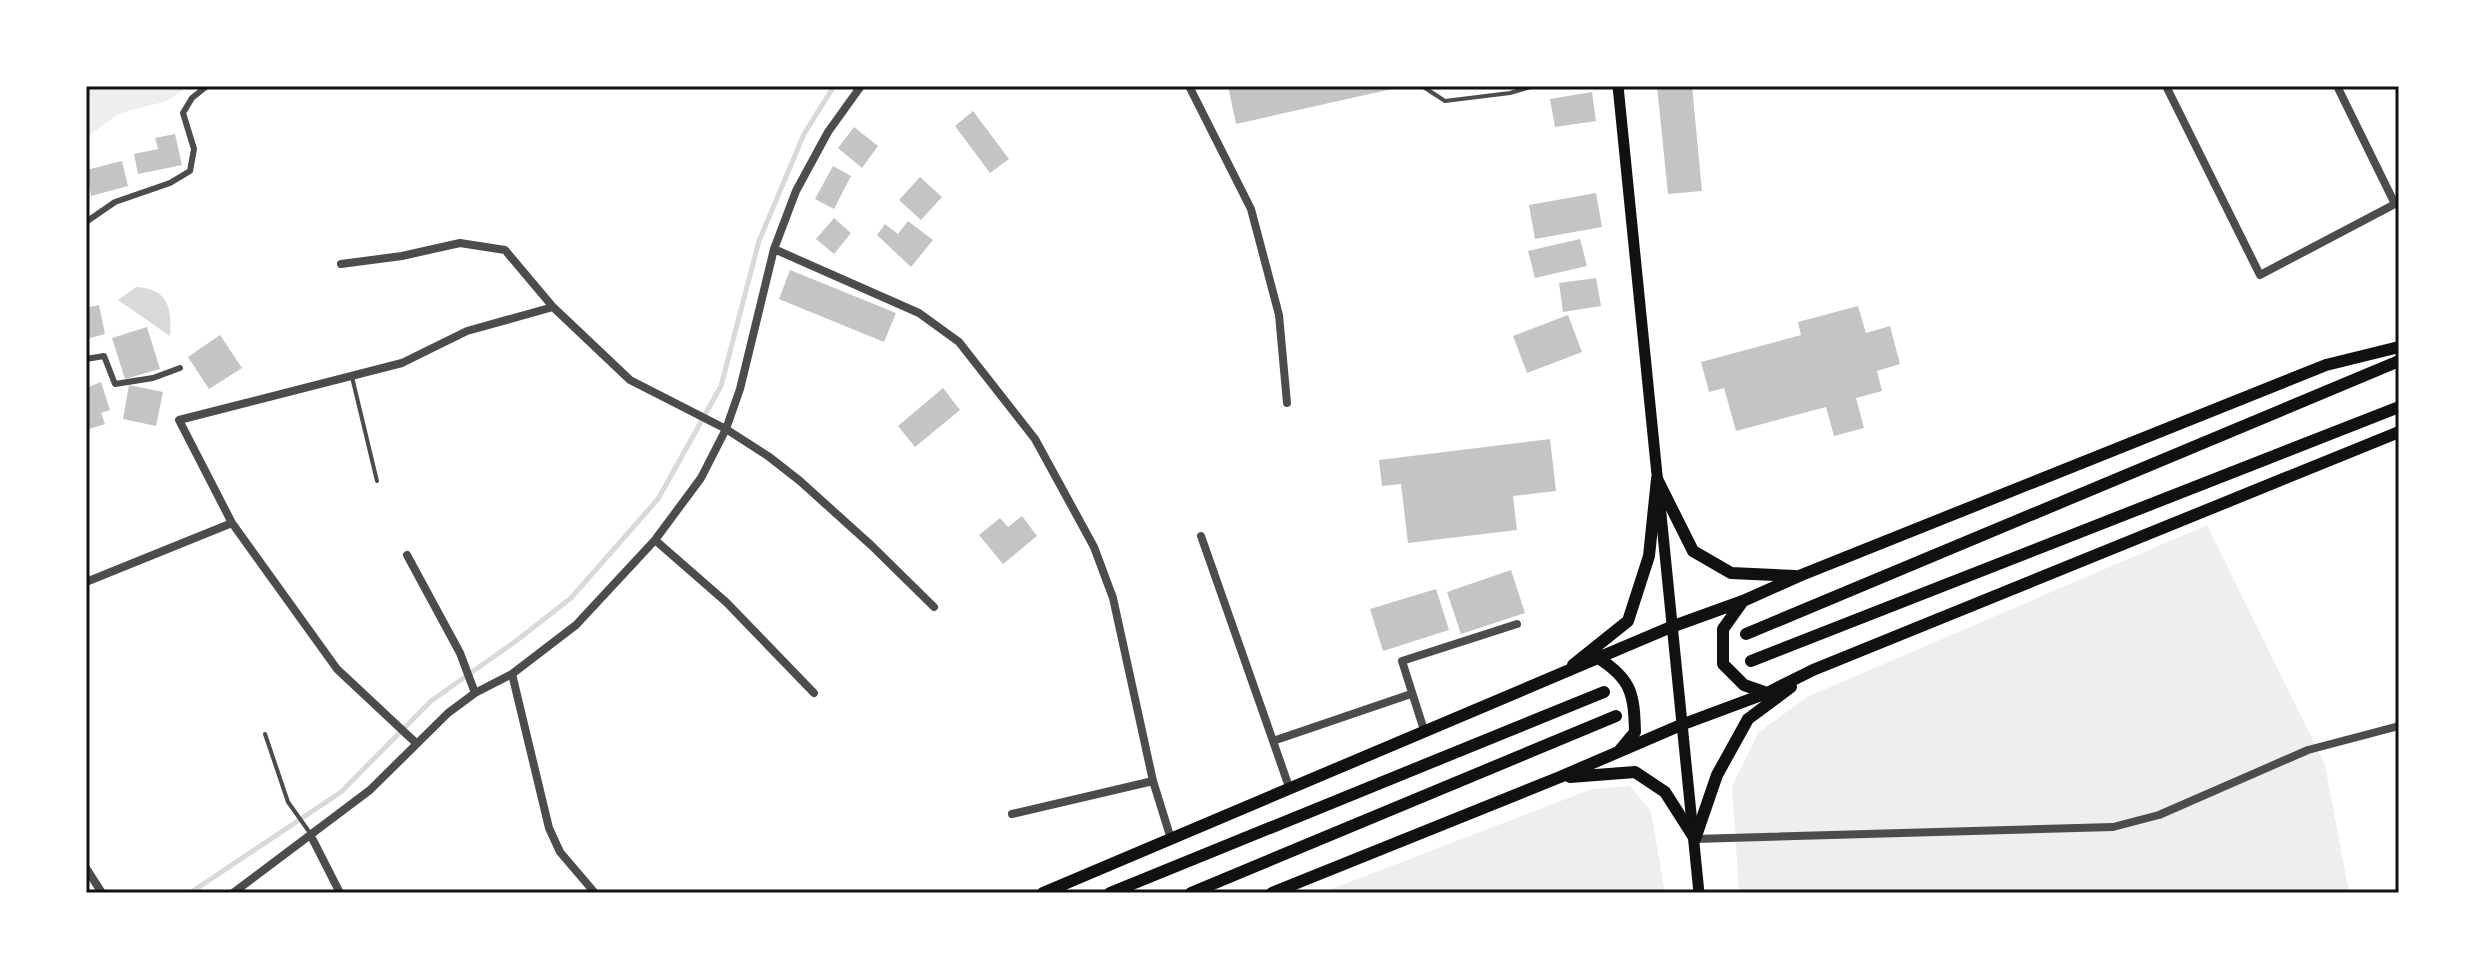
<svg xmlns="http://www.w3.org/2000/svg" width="2485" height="979" viewBox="0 0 2485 979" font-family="Jost,sans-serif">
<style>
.green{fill:#eee}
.water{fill:#d9d9d9}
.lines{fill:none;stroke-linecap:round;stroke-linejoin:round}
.stream{stroke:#d9d9d9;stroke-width:5}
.building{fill:#c4c4c4}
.service{stroke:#4c4c4c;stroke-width:4}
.pedestrian{stroke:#4c4c4c;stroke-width:6}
.minor{stroke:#4c4c4c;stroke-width:8}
.secondary{stroke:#111;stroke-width:11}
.primary{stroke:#111;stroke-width:12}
.neatline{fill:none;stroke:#111;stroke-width:3}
</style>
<rect width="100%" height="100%" fill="#fff"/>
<path class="green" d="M86,86H190L167,101L118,114L86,138Z
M2207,525L2325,765L2349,893H1739L1732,787L1758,733L1807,697Z
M1630,786L1651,811L1665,893H1321L1592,789Z"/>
<path class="water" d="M136,287C168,289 172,307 170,336L118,300Z"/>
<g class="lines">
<path class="stream" d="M190,893L341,792L431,701L516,641L571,598L658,499L721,386L759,241L804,134L834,86"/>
</g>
<path class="building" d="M1228,86H1391L1392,89L1236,124Z
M1657,86H1692L1702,191L1668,194Z
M1592,92L1596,121L1555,127L1550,99Z
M973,111L1009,159L990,173L955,126Z
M854,127L878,146L862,168L838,148Z
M175,134L182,165L138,174L134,154L158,149L155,138Z
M122,161L128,186L91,196L86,170Z
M833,166L851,176L834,209L815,199Z
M920,177L942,197L921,220L899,200Z
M1596,193L1602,227L1535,239L1529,205Z
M834,218L851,233L834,254L816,239Z
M908,221L933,240L911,267L877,235L885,224L898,234Z
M1580,239L1587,266L1535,278L1528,251Z
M790,270L896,313L884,342L779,299Z
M1596,278L1601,306L1563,312L1559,283Z
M99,305L105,334L86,339V308Z
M1858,306L1866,333L1890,326L1900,364L1877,371L1882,391L1856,398L1864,428L1834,436L1826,407L1736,431L1724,388L1709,392L1701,362L1801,335L1798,322Z
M1568,315L1582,352L1527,373L1513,336Z
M147,327L160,369L125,379L112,338Z
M220,335L242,368L209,389L188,357Z
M101,382L110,410L101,413L105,424L86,430V388Z
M129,385L163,392L156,426L123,419Z
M943,388L960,410L915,447L898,426Z
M1550,439L1556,491L1513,496L1517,530L1408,543L1401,484L1382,486L1379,460Z
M1022,516L1037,536L1003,564L979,535L1000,518L1008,527Z
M1511,570L1525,613L1461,634L1447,592Z
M1436,589L1449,630L1383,651L1370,609Z"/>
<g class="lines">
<path class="service" d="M1422,86L1445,101L1510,93L1534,86
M352,377L377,481
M265,734L288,802L310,833"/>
<path class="pedestrian" d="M86,222L115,202L170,183L190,171L194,149L183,113L192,98L207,86
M86,359L104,356L115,384L153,378L180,368"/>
<path class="minor" d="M1189,86L1251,209L1279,315L1287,403
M2166,86L2260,275L2395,204L2337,86
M774,249L919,313L959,342L1035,439L1094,547L1113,598L1153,781L1171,839
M341,264L402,256L460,243L505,250L553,307L630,380L726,429L768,456L800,481L872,546L934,607
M1201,536L1273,741L1411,694
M655,540L726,602L814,693
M407,555L460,653L475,693
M86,582L232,523
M512,674L549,828L560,852L595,893
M1424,730L1402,661L1517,624
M1273,741L1289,787
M416,743L337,669L232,523L179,420L402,363L467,331L553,307
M1012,814L1153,781
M311,836L340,893
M1695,839L2113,827L2159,815L2308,750L2399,726
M86,868L102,893
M233,893L370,790L448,713L475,693L512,674L576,625L655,540L701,478L726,429L740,389L774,249L796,191L828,132L861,86"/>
<path class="secondary" d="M1618,86L1699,893"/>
<path class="primary" d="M1657,479L1693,551L1731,573L1795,576
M1743,601L1723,629V664L1744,685L1767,693
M1746,634L2399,361
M1598,658C1632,679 1634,695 1635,732L1620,750
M1751,661L2399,407
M1573,665L1628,621L1649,556L1657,479
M1570,777L1635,772L1665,792L1695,839
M1695,839L1717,775L1748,719L1791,687
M1043,893L1671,627L1743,601L1799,576L2326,365L2399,347
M1110,893L1604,692
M1191,893L1616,716
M1272,893L1560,777L1681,725L1767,693L1813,670L2399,432"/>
</g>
<rect width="2485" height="979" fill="none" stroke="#ffffff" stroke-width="176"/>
<rect x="88" y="88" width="2309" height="803" class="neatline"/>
</svg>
